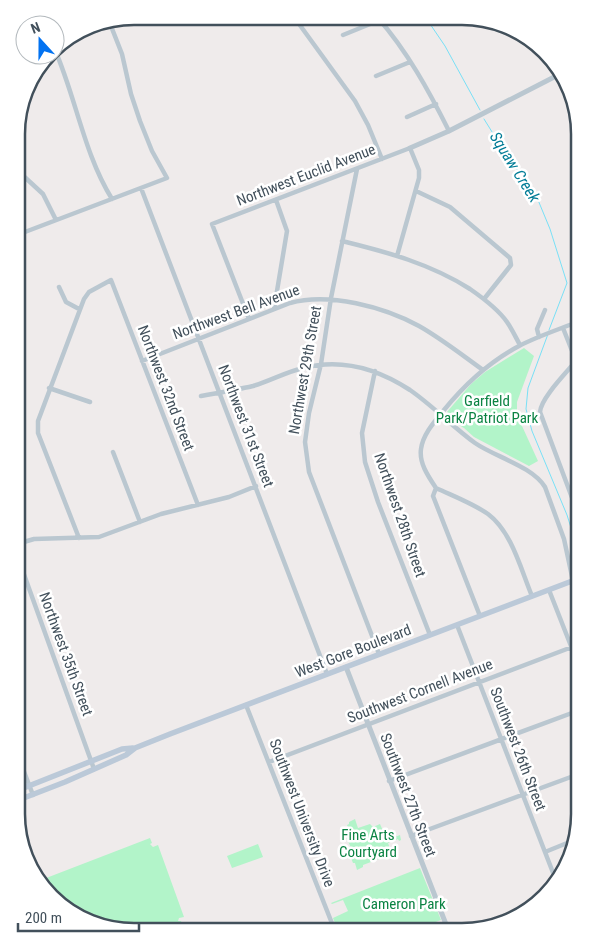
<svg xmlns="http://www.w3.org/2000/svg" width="596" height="948" viewBox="0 0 596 948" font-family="'Roboto Condensed',sans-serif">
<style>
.green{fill:#b2f4c9}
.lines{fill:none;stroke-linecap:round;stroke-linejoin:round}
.stream{stroke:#79e0f6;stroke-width:1}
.minor{stroke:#bac7d0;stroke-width:4.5}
.tertiary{stroke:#bac7d0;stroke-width:5}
.secondary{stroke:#bbc9d8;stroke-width:5.5}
.labels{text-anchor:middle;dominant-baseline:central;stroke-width:5;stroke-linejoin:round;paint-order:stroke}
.street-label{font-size:15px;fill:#42505b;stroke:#fff}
.park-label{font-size:15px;fill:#0b8343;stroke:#fff}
.water-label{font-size:16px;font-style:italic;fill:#037d97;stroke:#fff}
.rim{fill:none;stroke:#42505b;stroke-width:2.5}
</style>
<rect width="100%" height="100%" fill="#efebeb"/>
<path class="green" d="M524,348L534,356L517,402V415L538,461L529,466L474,437L464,428L454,422L447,412L471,384L485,372Z
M355,819L358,828L370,824L373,827L380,824L387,840L400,835L401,840L399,841L398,839L388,843L392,854L363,865V867L357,870L355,863H353L351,858H349L348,856L353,852L346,837L351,835L347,825L349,824V822Z
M150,838L152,843L150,844L153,847L158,845L184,917L179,918L178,921H181L183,927L170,931H119L62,907L41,880Z
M258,844L263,857L232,868L227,856Z
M420,868L441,920L409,932L338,931L333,918L348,911L343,900L332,904L331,903Z"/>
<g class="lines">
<path class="stream" d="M426,18L445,46L480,110
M484,119L512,164L524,177L538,200L550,229L567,283L549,330
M548,334L528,388L526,409L532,431L567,515L580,556"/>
<path class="minor" d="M294,17L355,101L368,125L382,159
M378,18C407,51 429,91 449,131
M343,35L380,20
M55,50C76,98 84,154 112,199
M376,76L410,62
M407,117L436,104
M17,140C23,132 21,126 18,117
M357,169L331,298L321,364L309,413L305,442L309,472L379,654
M17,170L43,194L56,220
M141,188L327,674
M416,191L450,207L510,258L511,265L484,299
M17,235L167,178L152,151L140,121L131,94L122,54L109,21
M342,241C387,252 431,264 470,289C483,298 498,309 507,322C512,329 516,338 520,345
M59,287L66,302L79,309
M274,309L287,231L276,200
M249,319L212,224L410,148L419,170V178L397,256
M563,328L580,371
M539,337L537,329L545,310
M142,361L290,303C329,292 384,307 419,326C442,339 462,355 483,370
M576,361C566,373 541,398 540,412L580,519
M375,371L362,433L365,462L378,502L430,635
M49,388L90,402
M201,396C218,393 236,390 253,386C270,381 286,372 303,368C341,358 378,369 410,390C433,406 453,427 475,443C495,457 532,466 545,487L564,539L573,581
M113,452L140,522
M436,488C453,496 472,503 488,514C512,532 521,570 532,596
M79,538L38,433V421L84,299L89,292L111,280L198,505
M17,544L34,539L99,537L161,514L229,497L256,486
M17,555L94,769
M549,590L580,669
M480,616L433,496L436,488C428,476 419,463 421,449C423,434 435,421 444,410C465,384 489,362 519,346C538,336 560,329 580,321
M457,625L557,883
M246,705L335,931
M16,751L33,795
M269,762L580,644
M389,781L580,710
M411,836L579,774
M545,852L572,841"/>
<path class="tertiary" d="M410,148L449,131L560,74
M346,667L449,932"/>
<path class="secondary" d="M16,791L122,749L133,748
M16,801L65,782L126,755L135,748L170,734L580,578"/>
</g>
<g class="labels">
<g class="street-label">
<text transform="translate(306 175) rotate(-21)">Northwest Euclid Avenue</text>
<text transform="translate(236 312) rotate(-20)">Northwest Bell Avenue</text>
<text transform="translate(305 370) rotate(-80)">Northwest 29th Street</text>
<text transform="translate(166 388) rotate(69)">Northwest 32nd Street</text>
<text transform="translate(246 426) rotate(69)">Northwest 31st Street</text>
<text transform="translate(400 515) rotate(71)">Northwest 28th Street</text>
<text transform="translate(353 651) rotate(-21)">West Gore Boulevard</text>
<text transform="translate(66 654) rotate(70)">Northwest 35th Street</text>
<text transform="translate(420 691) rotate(-21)">Southwest Cornell Avenue</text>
<text transform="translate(518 749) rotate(69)">Southwest 26th Street</text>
<text transform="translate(408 795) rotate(69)">Southwest 27th Street</text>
<text transform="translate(302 813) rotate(69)">Southwest University Drive</text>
</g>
<g class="park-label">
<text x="487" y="401">Garfield<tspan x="487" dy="17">Park/Patriot Park</tspan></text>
<text x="368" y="835">Fine Arts<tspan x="368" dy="17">Courtyard</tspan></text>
<text x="404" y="904">Cameron Park</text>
</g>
<g class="water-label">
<text transform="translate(515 167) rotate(58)">Squaw Creek</text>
</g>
</g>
<path d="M0 0H596V948H0ZM134 25H462A109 109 0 0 1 571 134V814A109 109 0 0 1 462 923H134A109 109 0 0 1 25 814V134A109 109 0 0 1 134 25Z" fill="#fff" fill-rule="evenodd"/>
<path class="rim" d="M134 25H462A109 109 0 0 1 571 134V814A109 109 0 0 1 462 923H134A109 109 0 0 1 25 814V134A109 109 0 0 1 134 25Z"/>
<g transform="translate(40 40) rotate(339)"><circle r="24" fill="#ffffff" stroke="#b3b9bd"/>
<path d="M0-4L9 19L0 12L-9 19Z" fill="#0272f1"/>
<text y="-8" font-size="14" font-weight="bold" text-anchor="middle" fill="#42505b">N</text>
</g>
<path d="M18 923v8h121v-8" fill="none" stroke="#42505b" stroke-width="2.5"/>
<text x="25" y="923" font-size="15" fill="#42505b" stroke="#ffffff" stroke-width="4" paint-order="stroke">200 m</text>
</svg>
